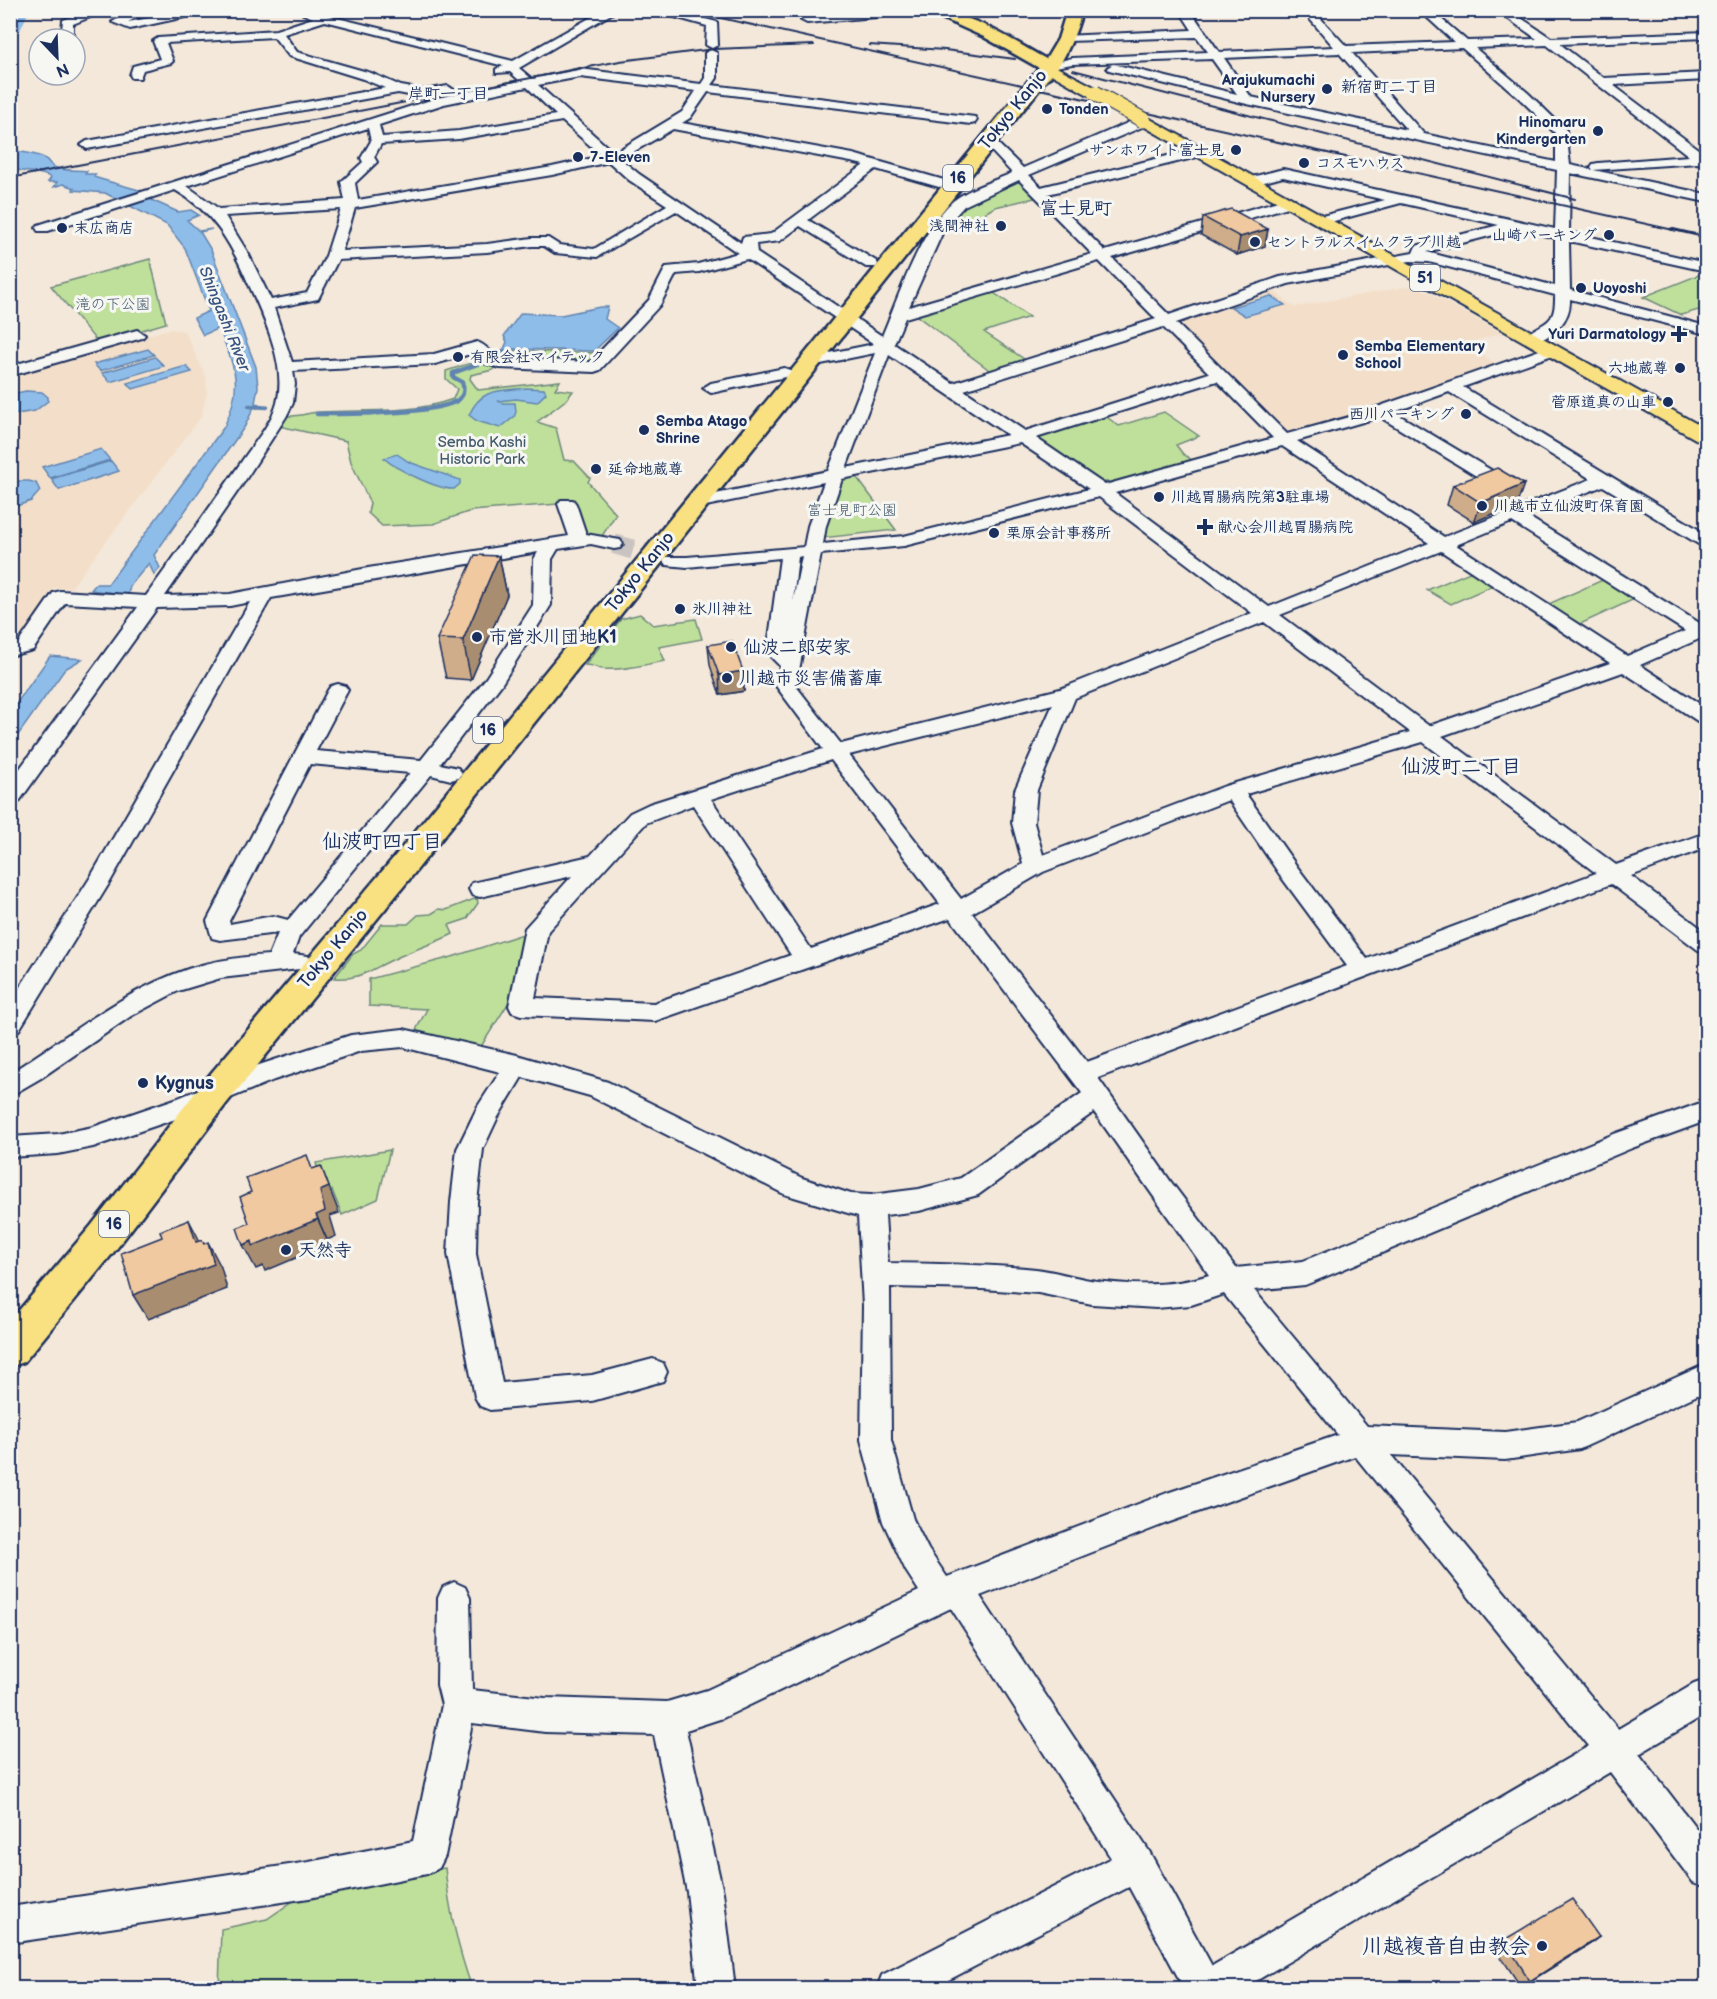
<svg xmlns="http://www.w3.org/2000/svg" width="1717" height="1999" viewBox="0 0 1717 1999" font-family="'Balsamiq Sans','Klee One',sans-serif">
<style>
.built{fill:#f3dfc9}
.green{fill:#bfe09a;stroke:#6d887c;stroke-width:1.5}
.water{fill:#8fbde9;stroke:#6184b1;stroke-width:1.5}
.lines{fill:none;stroke-linecap:round;stroke-linejoin:round}
.stream{stroke:#6184b1;stroke-width:4.5}
.river{fill:#8fbde9;fill-rule:evenodd}
.minor-tunnel{stroke:#c9c3c1;stroke-width:20;stroke-dasharray:20 10;stroke-linecap:butt}
.minor-casing{stroke:#1b2f5e;stroke-width:4}
.major-casing{stroke:#1b2f5e;stroke-width:4}
.highway-casing{stroke:#1b2f5e;stroke-width:5}
.minor{fill:#f6f6f2;fill-rule:evenodd}
.major{fill:#f9e181;fill-rule:evenodd}
.highway{fill:#f9e181;fill-rule:evenodd}
.rail-far1{stroke:#1b2f5e;stroke-width:2}
.rail{stroke:#1b2f5e;stroke-width:3}
.major-bridge-casing{stroke:#1b2f5e;stroke-width:17;stroke-linecap:butt}
.highway-bridge-casing{stroke:#1b2f5e;stroke-width:19;stroke-linecap:butt}
.major-bridge{stroke:#f9e181;stroke-width:15}
.highway-bridge{stroke:#f9e181;stroke-width:16}
.wall{fill:#cfad8a;stroke:#1b2f5e;stroke-width:1.5}
.shaded-wall{fill:#a98d71;stroke:#1b2f5e;stroke-width:1.5}
.building{fill:#f1c9a1;stroke:#1b2f5e;stroke-width:1.5}
.poi-dot{fill:#1b2f5e;stroke:#f6f6f2;stroke-width:2}
.labels{text-anchor:middle;dominant-baseline:central;stroke-width:6;stroke-linejoin:round;paint-order:stroke}
.far-poi-label{font-size:15px;font-weight:bold;fill:#1b2f5e;stroke:#f6f6f2;text-anchor:start}
.far-park-label{font-size:15px;fill:#445b6d;stroke:#f6f6f2}
.far-neighbourhood-label{font-size:16px;font-weight:bold;fill:#1b2f5e;stroke:#f6f6f2}
.shield{fill:#f6f6f2;stroke:#5d6b8a;stroke-width:1.5}
.shield-label{font-size:16px;font-weight:bold;fill:#1b2f5e}
.far-water-label{font-size:16px;font-style:italic;fill:#385281;stroke:#f6f6f2}
.street-label{font-size:18px;fill:#1b2f5e;stroke:#f6f6f2}
.far-quarter-label{font-size:18px;font-weight:bold;fill:#1b2f5e;stroke:#f6f6f2}
.poi-label{font-size:18px;font-weight:bold;fill:#1b2f5e;stroke:#f6f6f2;text-anchor:start}
.neighbourhood-label{font-size:20px;font-weight:bold;fill:#1b2f5e;stroke:#f6f6f2}
.near-poi-label{font-size:21px;font-weight:bold;fill:#1b2f5e;stroke:#f6f6f2;text-anchor:end}
</style>
<rect width="100%" height="100%" fill="#f4e8da"/>
<filter id="ink" filterUnits="userSpaceOnUse"><feTurbulence type="fractalNoise" baseFrequency=".0167" numOctaves="2"/><feDisplacementMap in="SourceGraphic" scale="12" xChannelSelector="R" yChannelSelector="G"/><feConvolveMatrix kernelMatrix="1 2 1 2 8 2 1 2 1" color-interpolation-filters="sRGB"/></filter>
<g filter="url(#ink)">
<path class="built" d="M1416,285L1502,333L1465,344L1500,366L1348,417L1290,434L1279,432L1176,325L1178,321L1271,289L1294,307Z
M169,329L185,331L206,377L207,393L201,417L71,588H54L20,643L11,646V374Z"/>
<path class="green" d="M1018,180L1024,181L1039,197L995,207L957,229L946,228L965,204Z
M150,259L166,323L98,343L51,286Z
M1706,272V308L1681,315L1643,297Z
M991,291L1029,317L984,332L1027,361L992,372L913,313Z
M514,351L599,353L592,363L505,361L494,358L501,353Z
M483,359L498,365L493,370L471,375L470,379L478,390L560,381L555,389L573,391L567,399L537,422L556,428L564,460L574,461L590,478L588,482L616,514L602,536L569,538L558,504L471,511L433,524L382,526L368,513L370,503L351,462L346,441L279,426L286,416C298,417 307,413 318,412C364,409 409,415 453,399L457,389L446,379V371Z
M1164,412L1199,436L1176,445L1183,454L1192,460L1111,482H1100L1034,438L1104,415L1119,426Z
M855,475L896,530L822,538L839,479Z
M1472,571L1494,585L1451,604L1427,590Z
M1607,578L1639,597L1576,626L1544,606Z
M640,614L653,625L696,619L702,639L659,647L665,661C646,664 623,671 603,669C597,668 592,665 585,665L621,619Z
M477,898L478,903L467,919L449,925L453,934C433,944 412,950 392,960C370,970 360,980 334,978L353,954L361,950L382,924H408L418,915L431,914L439,909L446,910Z
M526,933L516,991L480,1048L414,1034L427,1009L369,1006V979L452,957Z
M390,1150L378,1199L342,1215L332,1190L325,1193L316,1163Z
M445,1868C449,1910 458,1949 472,1988H219L221,1929L267,1919L315,1886Z"/>
<path class="water" d="M11,150C21,152 34,153 44,158C50,161 48,164 54,167C65,172 76,169 87,171L85,174H96L94,177C115,184 134,188 156,195L147,198L178,212L191,210L199,215L187,220L199,231L212,229L200,232L211,250L256,367L258,387L255,403L259,404L257,408L254,407L245,426L154,555L160,568L154,575L149,563L130,586L128,595L91,590L96,584H108L224,427C244,384 235,370 219,328L203,335L194,318L209,311L185,248L167,225L105,193L73,190L74,188L63,184L54,187L57,182H48L51,178C39,169 21,175 11,166Z
M1271,296L1285,305L1245,316L1231,307Z
M600,307H608L605,319L618,328L594,351L514,349L503,351L507,342L504,336L521,313L561,315Z
M148,349L154,355L100,371L94,364Z
M155,357L164,366L110,382L102,373Z
M186,366L192,372L133,389L127,383Z
M526,388L544,389L546,393L537,402L516,399L498,401L503,403H515L516,412L514,417L500,428L477,421L469,415C481,388 499,391 526,388Z
M26,391L42,392L48,397V401L35,411L11,415V394Z
M101,449L110,460L50,478L42,467Z
M397,454L409,462L460,480V484L454,489C439,490 395,469 384,458Z
M111,461L119,471L59,490L51,479Z
M11,481H29L36,483L40,491L31,501L11,508Z
M50,656L82,659L65,669L11,745V711Z"/>
<g class="lines">
<path class="stream" d="M249,406L267,407
M317,414C343,414 442,415 459,399C465,394 464,388 462,382L453,377V373L486,361L503,351"/>
<path class="river" d="M12,10H30C24,19 22,29 16,37L10,38Z"/>
<path class="minor-tunnel" d="M614,544L672,561"/>
<g class="minor-casing">
<path id="minor" d="M91,10H108L73,24V39H61L63,20Z
M135,10H151L128,22L192,10H217L130,29L112,22Z
M604,10H618L519,68L532,79L580,69L701,84L705,78V53L711,50L717,53V78L712,85L975,117L977,120L975,123L971,124L708,92L690,118L682,123L853,154L944,180L946,183L944,186L939,187L876,169L808,220L876,261L878,264L876,267H866L800,226L780,241L756,244L757,253L882,336C900,294 919,232 953,201C969,188 994,181 1012,173L982,141L988,137L992,138L1023,168L1132,121L1148,118L1154,122L1029,175L1041,187L1200,148L1205,149L1206,152L1205,155L1048,194L1105,251L1285,199H1295L1297,202L1295,205L1112,258L1169,315L1280,277L1413,253L1416,246L1499,225L1401,203L1323,224L1318,223L1316,220L1318,217L1385,200L1283,177L1253,185L1246,181L1248,178L1283,169L1555,229L1557,170L1247,104L1109,70L1107,68L1113,64L1237,94L1212,59L1072,64L1045,69V65L1072,58L1208,52L1197,37L1067,41L1063,40V36L1192,30L1179,10H1190L1219,52L1334,47L1302,10H1313L1346,46L1454,42L1419,10H1431L1467,41L1537,39L1496,10H1509L1551,38L1706,32V38L1560,44L1604,78L1706,73V80L1613,85L1706,155V167L1698,163L1593,170L1591,167L1593,164L1598,163L1689,156L1547,45L1475,48L1528,93L1566,130L1570,165L1706,194V202L1570,173L1569,232L1706,263V271L1569,241L1570,290L1706,326V334L1570,299C1571,321 1553,337 1532,343L1524,338C1541,320 1556,329 1555,295L1429,262L1410,261L1288,284L1176,323L1287,434L1349,417L1548,347H1558L1561,350L1558,353L1463,387L1706,534V546L1700,545L1603,486L1527,516L1701,624L1706,623V636L1640,665L1706,708V723L1699,722L1623,672L1442,736L1616,865L1706,833V848L1631,876L1706,932V952L1698,950L1611,884L1098,1078L1171,1182L1236,1268L1303,1261L1614,1134L1706,1101V1121L1632,1148L1315,1281L1305,1285L1254,1290L1367,1426L1505,1432L1577,1422L1706,1364V1391L1580,1449L1505,1460L1391,1455L1618,1729L1694,1684L1706,1680V1714L1639,1754L1706,1841V1887L1693,1882L1610,1772L1244,1988H1184L1129,1887L933,1988H877L882,1975L1111,1858L951,1608L723,1718L686,1730L723,1892L735,1988H698L687,1892L654,1735L545,1732L472,1723L445,1856L439,1868L427,1874L309,1898L10,1943V1907L309,1862L413,1841L442,1705L437,1685L438,1598L443,1587L454,1582L465,1587L470,1598L472,1690L545,1698L667,1702L707,1690L919,1591L906,1571L883,1522L861,1440L863,1306L858,1216L784,1194L590,1096L522,1077L498,1117L483,1149L477,1202L476,1254L502,1383L592,1375L653,1359L663,1363L667,1372L663,1381L592,1401L490,1410L480,1406L475,1397L448,1254L451,1202L457,1149L478,1106L500,1072L403,1047L361,1051L274,1080L196,1112L93,1147L58,1154L10,1157V1137L58,1134L93,1127L178,1098L256,1066L351,1035L403,1029L517,1055L608,1082L802,1178L851,1194L871,1195L919,1189L961,1178L1082,1093L950,918L655,1021L521,1015L512,1012L509,1006L525,928L572,876L480,897L472,895L469,889L472,883L590,856L630,813L649,804L823,749L776,686L780,666L767,653L780,558L687,567L666,565L663,561L666,557H687L804,547L808,526L824,482L696,508L690,507L687,503L690,499L696,498L828,471L875,353L811,366L805,364L803,361L805,358L874,344L747,259L699,272L676,274L660,305L600,370L594,372L500,368L481,362L474,353L435,364L293,371L295,384L293,403L286,417L244,482L165,596L230,594L368,568L569,536L558,504L561,500H573L576,504L586,534L620,540L623,544L620,548L614,549L591,544L558,549L552,559L551,605L501,685L440,764L458,768L462,773L458,778L451,780L431,775L299,937L293,954L308,956L312,962L308,968L221,978L178,991L131,1016L41,1078L10,1096V1073C68,1037 122,991 188,969C214,960 241,957 269,955L278,933L220,940L212,938L207,921L328,690L331,686L338,684L345,686L348,690L316,751L421,760L486,678L533,605L534,559L538,552L271,598L110,882L19,1030L10,1033V1003L90,878L250,602L230,606L157,608L18,803L10,805V782L138,607L65,603L33,650L10,656V644L19,642L53,593L60,591L146,596C179,550 212,505 244,458C255,442 272,422 277,403C287,365 264,318 249,285C232,245 214,212 175,190L48,231H38L36,228L38,225L437,98L520,81L510,72L496,73V69L504,66L325,21L284,34L297,52L371,73L401,86L424,90L448,86L454,90L452,93L424,98L398,93L87,149L81,145L87,141L385,88L363,79L289,56L274,37L166,43L173,61L171,63L143,70L140,78H132L130,75L133,66L160,59L153,41L158,38L276,30L313,18L303,14L309,11L513,61ZM1462,48L1520,99L1556,134V162L1424,134L1352,53ZM1339,53L1407,130L1251,97L1224,58ZM580,77L696,91L682,112L614,153L538,85ZM527,87L556,115L459,131L382,137L379,125L444,104ZM562,121L602,156L552,167L358,200L355,183L377,162L374,157L381,144L459,139ZM368,128L371,141L361,158L363,162L341,182L345,200L219,209L187,186ZM673,129L851,162L864,165L771,234L743,237L741,243L639,174L621,159ZM609,162L629,180L667,205L594,249L559,245L548,238H532L487,244L342,251L355,208L552,175ZM1019,180L1092,254L909,307L945,227L964,206ZM341,209L326,256L307,293L271,300L248,253L225,216ZM676,211L738,253L698,264L666,267L649,300L590,362L501,358C491,355 487,345 477,342L434,354L292,362L274,308L318,299L338,260L487,252L532,246H544L555,253L597,257ZM1517,229L1555,238V286L1427,252ZM1099,261L1156,319L953,383L894,344L905,318ZM1163,327L1209,373L1025,431L964,390ZM889,355L1008,435L846,468ZM1217,381L1273,438L1105,485L1036,438ZM1449,392L1591,479L1444,537L1297,441L1380,417L1504,493H1516L1519,489L1516,485L1394,412ZM1020,443L1089,489L904,536L823,544L826,526L842,479ZM1282,446L1429,543L1269,607L1115,493ZM1099,497L1252,613L1060,689L841,744L796,686L821,554L904,546ZM1512,522L1685,631L1627,656L1456,545ZM1441,551L1610,663L1429,726L1280,615ZM802,556L793,601L798,557ZM1264,622L1410,732L1225,786L1043,855L1034,823L1037,790L1075,698ZM1053,704L1015,790L1012,823L1023,864L961,899L849,755ZM1423,742L1596,873L1367,959L1298,868L1246,794ZM831,760L940,904L811,949L711,799ZM310,764L410,773L288,920L273,916L230,924L229,921ZM1229,800L1282,878L1347,966L1087,1062L972,913L1043,872ZM693,805L791,955L654,1003L535,998L548,931L646,823ZM1094,1112L1209,1275C1173,1287 1129,1286 1090,1280C1072,1277 1054,1271 1036,1269C987,1264 937,1264 888,1263L885,1215L919,1211L978,1195ZM890,1287L982,1289L1038,1293L1092,1304L1156,1308L1191,1305L1224,1294L1338,1435L1167,1493L947,1577L928,1549L913,1519L891,1440ZM1355,1456L1589,1746L1212,1966L1149,1851L980,1596L1167,1523Z
M649,10H670L717,22L718,45L712,48L706,45L707,26Z
M878,10H926L921,13L807,23L801,20L807,17Z
M137,330L145,335L142,338L10,376V366Z
M784,368L790,370L792,373L790,376L711,393L703,388L711,383Z"/>
</g>
<g class="major-casing">
<path id="major" d="M1049,63L1100,90L1103,93L1095,98L1090,96L1044,70L1042,67Z
M1143,115L1706,429V443L1699,441L1138,123L1135,120L1138,117Z"/>
</g>
<g class="highway-casing">
<path id="highway" d="M924,10C968,10 1008,38 1046,59L1058,39L1067,10H1082C1078,30 1058,80 1038,85L1030,80L1039,68L984,37Z
M1029,86L1037,91L1035,95L412,876L226,1104L117,1248L24,1362L10,1367V1321L91,1226L202,1084L390,862L1023,87Z"/>
</g>
<use href="#minor" class="minor"/>
<use href="#major" class="major"/>
<use href="#highway" class="highway"/>
<path class="rail-far1" d="M685,10L1678,231
M869,45L945,50L1015,59
M1073,70L1575,199
M10,178L620,61L714,49L814,45"/>
<path class="rail" d="M1671,229L1706,237"/>
<g class="major-bridge-casing">
<path id="major-bridge" d="M1095,93L1143,120"/>
</g>
<g class="highway-bridge-casing">
<path id="highway-bridge" d="M1029,91L1038,80"/>
</g>
<use href="#major-bridge" class="major-bridge"/>
<use href="#highway-bridge" class="highway-bridge"/>
</g>
<path class="wall" d="M1203,217L1268,229L1265,246L1237,255L1201,235Z
M1453,485L1517,504L1474,522L1447,505Z
M499,556L507,595L471,680L446,678L437,639Z
M708,645L743,671L744,691L720,695L710,665Z
M1599,1937L1521,1987L1495,1948L1504,1940Z"/>
<path class="shaded-wall" d="M1268,229L1265,246L1237,255L1240,237Z
M1524,484L1517,504L1474,522L1481,503Z
M499,556L507,595L471,680L463,640Z
M743,671L744,691L720,695L719,675Z
M321,1166L339,1213L330,1216L336,1236L327,1240L316,1215L312,1169L321,1190Z
M318,1219L329,1244L265,1271L263,1266L256,1269L243,1245Z
M189,1220L202,1245V1240L213,1260L208,1242L221,1267L227,1289L148,1319L133,1295Z
M1599,1937L1589,1945L1521,1987L1530,1981Z"/>
<path class="building" d="M1231,209L1268,229L1240,237L1203,217Z
M1497,468L1524,484L1481,503L1453,485Z
M475,555L499,556L463,640L437,639Z
M732,641L743,671L719,675L708,645Z
M307,1155L312,1169L321,1166L329,1187L320,1191L325,1211L316,1215L318,1219L253,1246L252,1241L243,1245L237,1228L249,1223L240,1197L251,1192L246,1178Z
M189,1220L196,1242L202,1240L204,1244L208,1242L214,1264L133,1295L121,1253L162,1237L160,1231Z
M1572,1899L1599,1937L1530,1981L1504,1940Z"/>
</g>
<g class="poi-dot">
<circle cx="1327" cy="89" r="6"/>
<circle cx="1047" cy="109" r="6"/>
<circle cx="1598" cy="131" r="6"/>
<circle cx="1236" cy="150" r="6"/>
<circle cx="578" cy="157" r="6"/>
<circle cx="1304" cy="163" r="6"/>
<circle cx="1001" cy="226" r="6"/>
<circle cx="62" cy="228" r="6"/>
<circle cx="1609" cy="235" r="6"/>
<circle cx="1255" cy="242" r="6"/>
<circle cx="1581" cy="288" r="6"/>
<path d="M1676 325h6v6h6v6h-6v6h-6v-6h-6v-6h6z"/>
<circle cx="1343" cy="355" r="6"/>
<circle cx="458" cy="357" r="6"/>
<circle cx="1680" cy="368" r="6"/>
<circle cx="1668" cy="402" r="6"/>
<circle cx="1466" cy="414" r="6"/>
<circle cx="644" cy="430" r="6"/>
<circle cx="596" cy="469" r="6"/>
<circle cx="1159" cy="497" r="6"/>
<circle cx="1482" cy="506" r="6"/>
<path d="M1202 518h6v6h6v6h-6v6h-6v-6h-6v-6h6z"/>
<circle cx="994" cy="533" r="6"/>
<circle cx="680" cy="609" r="6"/>
<circle cx="477" cy="637" r="6"/>
<circle cx="731" cy="647" r="6"/>
<circle cx="727" cy="678" r="6"/>
<circle cx="143" cy="1083" r="6"/>
<circle cx="286" cy="1250" r="6"/>
<circle cx="1542" cy="1946" r="6"/>
</g>
<g class="labels">
<g class="far-poi-label">
<text x="1315" y="80" text-anchor="end">Arajukumachi<tspan x="1315" dy="17">Nursery</tspan></text>
<text x="1059" y="109">Tonden</text>
<text x="1586" y="122" text-anchor="end">Hinomaru<tspan x="1586" dy="17">Kindergarten</tspan></text>
<text x="1224" y="150" text-anchor="end">サンホワイト富士見</text>
<text x="590" y="157">7-Eleven</text>
<text x="1316" y="163">コスモハウス</text>
<text x="989" y="226" text-anchor="end">浅間神社</text>
<text x="74" y="228">末広商店</text>
<text x="1597" y="235" text-anchor="end">山崎パーキング</text>
<text x="1267" y="242">セントラルスイムクラブ川越</text>
<text x="1593" y="288">Uoyoshi</text>
<text x="1666" y="334" text-anchor="end">Yuri Darmatology</text>
<text x="1355" y="346">Semba Elementary<tspan x="1355" dy="17">School</tspan></text>
<text x="470" y="357">有限会社マイテック</text>
<text x="1668" y="368" text-anchor="end">六地蔵尊</text>
<text x="1656" y="402" text-anchor="end">菅原道真の山車</text>
<text x="1454" y="414" text-anchor="end">西川パーキング</text>
<text x="656" y="421">Semba Atago<tspan x="656" dy="17">Shrine</tspan></text>
<text x="608" y="469">延命地蔵尊</text>
<text x="1171" y="497">川越胃腸病院第3駐車場</text>
<text x="1494" y="506">川越市立仙波町保育園</text>
<text x="1218" y="527">献心会川越胃腸病院</text>
<text x="1006" y="533">栗原会計事務所</text>
<text x="692" y="609">氷川神社</text>
</g>
<g class="far-park-label">
<text x="113" y="304">滝の下公園</text>
<text x="482" y="442">Semba Kashi<tspan x="482" dy="17">Historic Park</tspan></text>
<text x="852" y="510">富士見町公園</text>
</g>
<g class="far-neighbourhood-label">
<text x="1389" y="87">新宿町二丁目</text>
<text x="448" y="94">岸町一丁目</text>
</g>
<g class="shield">
<rect x="943" y="165" width="30" height="26" rx="4.5"/>
<rect x="1410" y="265" width="30" height="26" rx="4.5"/>
<rect x="473" y="717" width="30" height="26" rx="4.5"/>
<rect x="99" y="1211" width="30" height="26" rx="4.5"/>
</g>
<g class="shield-label">
<text x="958" y="178">16</text>
<text x="1425" y="278">51</text>
<text x="488" y="730">16</text>
<text x="114" y="1224">16</text>
</g>
<g class="far-water-label">
<text transform="translate(224 319) rotate(68)">Shingashi River</text>
</g>
<g class="street-label">
<text transform="translate(1013 110) rotate(-51)">Tokyo Kanjo</text>
<text transform="translate(640 572) rotate(-51)">Tokyo Kanjo</text>
<text transform="translate(333 949) rotate(-50)">Tokyo Kanjo</text>
</g>
<g class="far-quarter-label">
<text x="1076" y="208">富士見町</text>
</g>
<g class="poi-label">
<text x="489" y="637">市営氷川団地K1</text>
<text x="743" y="647">仙波二郎安家</text>
<text x="739" y="678">川越市災害備蓄庫</text>
<text x="155" y="1083">Kygnus</text>
<text x="298" y="1250">天然寺</text>
</g>
<g class="neighbourhood-label">
<text x="1461" y="767">仙波町二丁目</text>
<text x="382" y="842">仙波町四丁目</text>
</g>
<g class="near-poi-label">
<text x="1530" y="1946">川越複音自由教会</text>
</g>
</g>
<rect width="1717" height="1999" fill="none" stroke="#f6f6f2" stroke-width="36"/>
<rect x="18" y="18" width="1681" height="1963" fill="none" stroke="#1b2f5e" stroke-width="2" filter="url(#ink)"/>
<g transform="translate(57 57) rotate(157)"><circle r="28" fill="#f6f6f2" stroke="#9ea6b7" stroke-width="1.5"/>
<path d="M0-4.5L10 22L0 15L-10 22Z" fill="#1b2f5e"/>
<text y="-9" font-size="16" font-weight="bold" text-anchor="middle" fill="#1b2f5e">N</text>
</g>
</svg>
